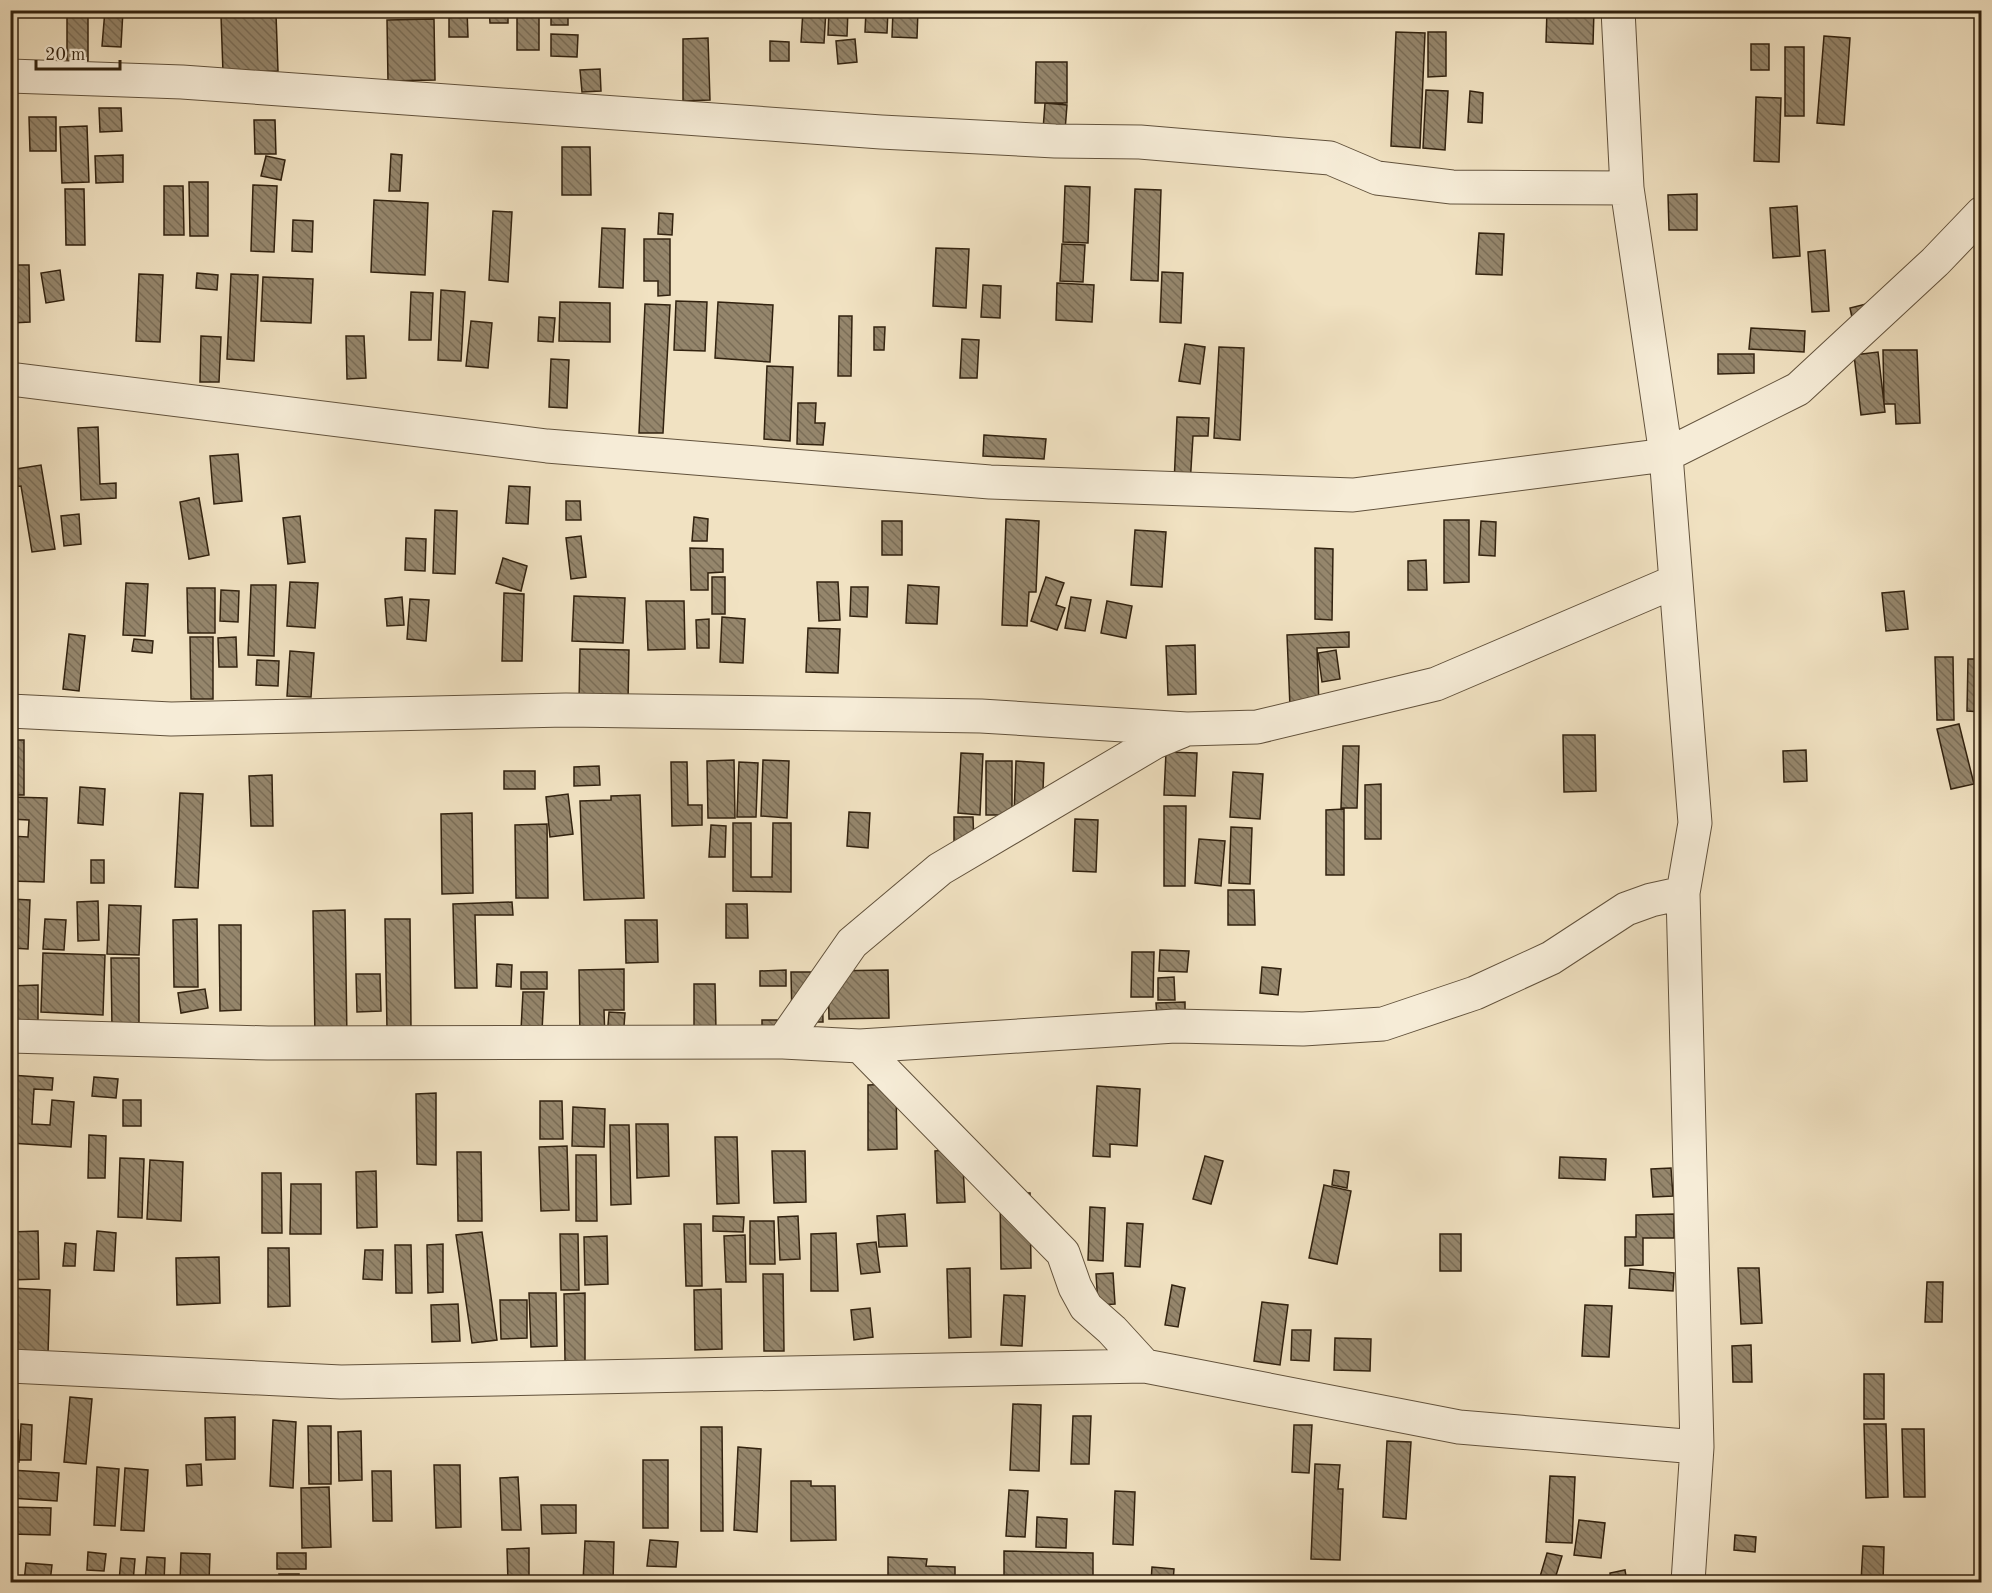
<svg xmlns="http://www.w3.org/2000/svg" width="1992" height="1593" viewBox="0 0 1992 1593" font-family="'Old Standard TT',serif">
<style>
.building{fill:url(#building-back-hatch);stroke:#32220f;stroke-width:1.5}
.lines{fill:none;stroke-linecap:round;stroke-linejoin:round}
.minor-casing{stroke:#62523c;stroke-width:35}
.minor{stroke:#f6ecd7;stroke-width:33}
</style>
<defs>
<pattern id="building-back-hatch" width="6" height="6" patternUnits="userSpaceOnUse" patternTransform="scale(1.5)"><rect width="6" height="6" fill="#95866c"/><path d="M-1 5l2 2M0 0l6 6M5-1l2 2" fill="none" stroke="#7a6d57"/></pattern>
</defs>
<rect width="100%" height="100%" fill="#f1e2c2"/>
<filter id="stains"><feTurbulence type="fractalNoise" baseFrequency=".00333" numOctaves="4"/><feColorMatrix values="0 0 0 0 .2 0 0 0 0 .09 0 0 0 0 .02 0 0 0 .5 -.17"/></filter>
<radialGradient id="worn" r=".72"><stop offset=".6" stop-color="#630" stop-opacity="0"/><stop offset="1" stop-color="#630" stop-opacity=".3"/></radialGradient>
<path class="building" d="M67,10H88V61H67Z
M105,10H123L121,47L102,46Z
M251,10H271V14L251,15Z
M389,10H442V17H389Z
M449,10H467L468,37H449Z
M489,10H508V23H490Z
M517,10H539V50H517Z
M551,10H568V25H551Z
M752,10H768V15H752Z
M803,10H826L824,43L801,42Z
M829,10H848L847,36L828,35Z
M866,10H888L887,33L865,32Z
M893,10H918L917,38L892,37Z
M1547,10H1594L1593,44L1546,42Z
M276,14L278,71L223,73L221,16Z
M434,19L435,80L388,81L387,20Z
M1396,32L1425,33L1420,148L1391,146Z
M1428,32H1446V76L1428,77Z
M551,34L578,35L577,57L551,56Z
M1824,36L1850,38L1844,125L1817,123Z
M708,38L710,100L683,101V39Z
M855,39L857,62L838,64L836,41Z
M770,41L789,42V61H770Z
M1751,44H1769V70H1751Z
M1785,47H1804V116H1785Z
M1036,62H1067V103H1035Z
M600,69L601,91L582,92L580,70Z
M1426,90L1448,91L1445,150L1423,148Z
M1470,91L1483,93L1482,123L1468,122Z
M1756,97L1781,98L1779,162L1754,161Z
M1045,103L1067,105L1065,131L1043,130Z
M99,108H121L122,131L100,132Z
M29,117H56V151H30Z
M254,120H275L276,154H255Z
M87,126L89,182L62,183L60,127Z
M562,147H590L591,195H562Z
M391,154L402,155L400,191H389Z
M123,155V182L96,183L95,156Z
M266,156L285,160L281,180L261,176Z
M189,182H208V236H190Z
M253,185L277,186L274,252L251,251Z
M164,186H183L184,235H164Z
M1065,186L1090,187L1088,243L1063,242Z
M65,189H84L85,245H66Z
M1135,189L1161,190L1158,281L1131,280Z
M1697,194V230H1669L1668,195Z
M374,200L428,203L425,275L371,272Z
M1797,206L1800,256L1773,258L1770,208Z
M493,211L512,212L508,282L489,280Z
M659,213L673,214L672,235L658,234Z
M293,220L313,221L312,252L292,251Z
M602,228L625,229L623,288L599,287Z
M1479,233L1504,234L1502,275L1476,274Z
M644,239H670V295L658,296V281H644Z
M1062,244L1085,245L1083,282L1060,281Z
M936,248L969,249L966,308L933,306Z
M1825,250L1829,311L1812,312L1808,252Z
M11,265H29L30,322L12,323Z
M60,270L64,300L46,303L41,273Z
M1162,272L1183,273L1181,323L1160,322Z
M197,273L218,275L217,290L196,288Z
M139,274L163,275L160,342L136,341Z
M231,274L258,275L254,361L227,359Z
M263,277L313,279L311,323L261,321Z
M1057,283L1094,285L1092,322L1056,320Z
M983,285L1001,286L1000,318L981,317Z
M441,290L465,292L461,361L438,360Z
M411,292L433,293L431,340H409Z
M676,301L707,302L705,351L674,350Z
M560,302L610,303V342L559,341Z
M718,302L773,305L770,362L715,358Z
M1874,302L1854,327L1850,308Z
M645,304L670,305L663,433H639Z
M839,316H852L851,376H838Z
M539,317L555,318L553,342L538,341Z
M471,321L492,323L488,368L466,366Z
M874,327H885L884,350H874Z
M1751,328L1805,331L1804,352L1749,349Z
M201,336L221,337L219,382H200Z
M346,336H364L366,378L347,379Z
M962,339L979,340L977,378H960Z
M1185,344L1205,347L1200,384L1179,381Z
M1219,347L1244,348L1240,440L1214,438Z
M1883,350H1917L1920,423L1896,424L1895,404H1884Z
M1878,352L1885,412L1861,415L1854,355Z
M1718,354H1754V373L1718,374Z
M551,359L569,360L567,408L549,407Z
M767,366L793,367L790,441L764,439Z
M798,403H816L815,423H825L823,445L797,444Z
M1177,417L1209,418L1208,436H1193L1190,485L1174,484Z
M98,427L100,484L116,483V498L81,500L78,428Z
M984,435L1046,439L1044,459L983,456Z
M238,454L242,501L214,504L210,456Z
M41,465L55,549L32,552L21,486L10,487V470Z
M509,486L530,487L528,524L506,523Z
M199,498L209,555L189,559L180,502Z
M566,501H580L581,520H566Z
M435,510L457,511L455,574L433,573Z
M79,514L81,544L64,546L61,516Z
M300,516L305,562L288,564L283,518Z
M694,517L708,519L707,541H692Z
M1006,519L1039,521L1036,592H1029L1027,626L1002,625Z
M1444,520H1469V582L1444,583Z
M882,521H902V555H882Z
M1481,521L1496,522L1495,556L1479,555Z
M1135,530L1166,532L1162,587L1131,585Z
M581,536L586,577L571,579L566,538Z
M406,538L426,539L425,571L405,570Z
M690,548L723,549V572L708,573V590H691Z
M1315,548L1333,549L1332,620L1315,619Z
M503,558L527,566L521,591L496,583Z
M1426,560L1427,590H1408V561Z
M712,577H725V614H712Z
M1046,577L1064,583L1056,605L1065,608L1057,630L1031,621Z
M290,582L318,583L315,628L287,626Z
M817,582H838L840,620L819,621Z
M126,583L148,584L145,636L123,635Z
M251,585H276L274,656L248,655Z
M908,585L939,587L937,624L906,623Z
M851,587H868L867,617L850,616Z
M187,588H215V633H188Z
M221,590L239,591L238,622L220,621Z
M1904,591L1908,629L1886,631L1882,593Z
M504,593L524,594L522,661H502Z
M574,596L625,598L623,643L572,641Z
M402,597L404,625L387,626L385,599Z
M1071,597L1091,600L1085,631L1065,628Z
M410,599L429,600L426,641L407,639Z
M646,601H684L685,649L648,650Z
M1107,601L1132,606L1126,638L1101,633Z
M722,617L745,619L743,663L720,662Z
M709,619V648H697L696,620Z
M808,628L840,629L838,673L806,672Z
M1349,632V647L1317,648L1319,706L1290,707L1287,635Z
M69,634L85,636L79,691L63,689Z
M190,637H213V699H191Z
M236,637L237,667H219L218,638Z
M134,639L153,641L152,653L132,651Z
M1195,645L1196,694L1168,695L1166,646Z
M580,649L629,650L628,702L579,701Z
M1336,650L1340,679L1322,682L1318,653Z
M290,651L314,653L311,697L287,696Z
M1935,657H1953L1954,720H1937Z
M1968,659H1982V712L1967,711Z
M257,660L279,661L278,686L256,685Z
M1959,724L1974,784L1951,789L1937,729Z
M1563,735H1595L1596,791L1564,792Z
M10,740H24V795H10Z
M1343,746H1359L1357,808H1341Z
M1806,750L1807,781L1784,782L1783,751Z
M1166,752L1197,753L1195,796L1164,795Z
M961,753L983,754L980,815L958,813Z
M734,760L735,818H708L707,761Z
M763,760L789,761L787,818L761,816Z
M986,761H1012V815H986Z
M1016,761L1044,763L1042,818L1014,817Z
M671,762H687L688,805H702V825L672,826Z
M739,762L758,763L756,817H737Z
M599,766L600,785L574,786V767Z
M504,771H535V789H504Z
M1233,772L1263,774L1260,819L1230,817Z
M272,775L273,826H251L249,776Z
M1381,784V839H1365V785Z
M80,787L105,789L103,825L78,823Z
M180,793L203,794L198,888L175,887Z
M568,794L573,834L550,837L546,797Z
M640,795L644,898L584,900L580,801L611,800V796Z
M10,797L47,798L44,882L10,881V836L28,837L29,820L10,819Z
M1164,806H1186L1185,886H1164Z
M1344,809V875H1326V810Z
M849,812L870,813L868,848L847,846Z
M472,813L473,893L442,894L441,814Z
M954,817H973L974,845H954Z
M1075,819L1098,820L1096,872L1073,871Z
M733,823H751V877H772L773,823H791V892L733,891Z
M547,824L548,898H516L515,825Z
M711,825L726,826L725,857H709Z
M1231,827L1252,828L1250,884L1229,883Z
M1199,839L1225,841L1221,886L1195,883Z
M91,860H104V883H91Z
M1228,890H1254L1255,925H1228Z
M11,899L30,900L28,949L10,948Z
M98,901L99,940L78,941L77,902Z
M512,902L513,915H475L477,988H455L453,904Z
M726,904H747L748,938H726Z
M109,905L141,906L139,955L107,954Z
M345,910L347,1039H315L313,911Z
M45,919L66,920L64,950L43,949Z
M197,919L198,987H174L173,920Z
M385,919H410L411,1029L387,1030Z
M625,920H657L658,962L626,963Z
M219,925H241V1010L220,1011Z
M1160,950L1189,951L1187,972L1159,971Z
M1132,952H1154L1153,997H1131Z
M43,953L105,955L103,1015L41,1012Z
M111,958H139V1031H112Z
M497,964L512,965L511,987L496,986Z
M1262,967L1281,969L1278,995L1260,993Z
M624,969V1010H604L605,1041H580L579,970Z
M786,970V986H760V971Z
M888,970L889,1018L829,1019L828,971Z
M521,972H547V989H521Z
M791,972H822L823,1022H792Z
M356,974H380L381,1011L357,1012Z
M1174,977L1175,1000H1158V978Z
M694,984H715L716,1030H694Z
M38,985V1022L10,1023V986Z
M205,989L208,1008L181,1013L178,993Z
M523,992H544L542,1031L521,1030Z
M1185,1002V1018H1157L1156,1003Z
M609,1012L625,1013L623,1039L607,1038Z
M762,1020H777V1038L762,1039Z
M10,1075L53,1078L52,1090L34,1089L32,1124L50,1125L52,1100L74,1102L71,1147L10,1143Z
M94,1077L118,1079L116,1098L92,1096Z
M896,1084L897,1149L868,1150V1085Z
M1097,1086L1140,1089L1137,1146L1110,1144V1157L1093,1156Z
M436,1093V1165L417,1164L416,1094Z
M123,1100H141V1126H123Z
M540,1101H562L563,1139H540Z
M573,1107L605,1109L604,1147L572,1146Z
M636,1124H668L669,1176L637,1178Z
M610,1125H629L631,1204L611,1205Z
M89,1135L106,1136L105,1178H88Z
M715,1137H737L739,1203L717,1204Z
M567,1146L569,1210L541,1211L539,1147Z
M962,1149L965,1202L937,1203L935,1151Z
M772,1151H805L806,1202L774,1203Z
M457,1152H481L482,1221H458Z
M576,1155H596L597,1221H576Z
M1205,1156L1223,1161L1211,1204L1193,1199Z
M1560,1157L1606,1159L1605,1180L1559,1178Z
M120,1158L144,1159L142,1218L118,1217Z
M150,1160L183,1162L181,1221L147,1219Z
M1671,1168L1673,1196L1653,1197L1651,1169Z
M1334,1170L1349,1172L1347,1188L1332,1185Z
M376,1171L377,1227L357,1228L356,1172Z
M262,1173H281L282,1233H262Z
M291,1184H321V1234H290Z
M1324,1185L1351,1191L1337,1264L1309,1258Z
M1000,1193H1030L1031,1268L1001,1269Z
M1090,1207L1105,1208L1103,1261L1088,1260Z
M905,1214L907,1246L879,1247L877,1216Z
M1674,1214V1238H1643V1265L1625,1266V1237H1636V1215Z
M713,1216L744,1217L743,1232L713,1231Z
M798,1216L800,1259L780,1260L778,1217Z
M750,1221H774L775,1264H750Z
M1127,1223L1143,1224L1140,1267L1125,1266Z
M684,1224H701L702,1286H686Z
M38,1231L39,1279L11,1280L10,1232Z
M97,1231L116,1233L114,1271L94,1270Z
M482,1232L497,1340L472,1343L456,1235Z
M836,1233L838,1291H811V1234Z
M560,1234H578L579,1290H561Z
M1440,1234H1461V1271H1440Z
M745,1235L746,1282H726L724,1236Z
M607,1236L608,1284L585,1285L584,1237Z
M876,1242L880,1272L861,1274L857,1244Z
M65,1243L76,1244L75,1266H63Z
M443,1244V1292L428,1293L427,1245Z
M395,1245H411L412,1293H396Z
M268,1248H289L290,1306L268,1307Z
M365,1250H383L382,1280L363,1279Z
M219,1257L220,1303L177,1305L176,1258Z
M970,1268L971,1337L949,1338L947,1269Z
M1738,1268H1759L1762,1323L1741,1324Z
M1630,1269L1674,1273L1673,1291L1629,1288Z
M1113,1273L1115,1304L1098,1305L1096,1274Z
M763,1274H783L784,1351H764Z
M1927,1282H1943L1942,1322H1925Z
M1172,1285L1185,1288L1178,1327L1165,1325Z
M10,1288L50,1290L48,1354L10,1353Z
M721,1289L722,1349L695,1350L694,1290Z
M529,1293H556L557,1346L531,1347Z
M585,1293V1361H565L564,1294Z
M1004,1295L1025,1296L1022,1346L1001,1345Z
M500,1300H527V1338L501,1339Z
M1262,1302L1288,1305L1280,1365L1254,1361Z
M458,1304L460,1341L432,1342L431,1305Z
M1585,1305L1612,1306L1609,1357L1582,1356Z
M870,1308L873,1337L854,1340L851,1310Z
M1292,1330H1311L1309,1361L1291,1360Z
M1335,1338L1371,1339L1370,1371L1334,1370Z
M1751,1345L1752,1382H1733L1732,1346Z
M1864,1374H1884V1419H1864Z
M70,1397L92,1399L86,1464L64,1462Z
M1013,1404L1041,1405L1039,1471L1010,1470Z
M1073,1416H1091L1089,1464H1071Z
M235,1417V1459L206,1460L205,1418Z
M18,1420L19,1462H10V1421Z
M273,1420L296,1422L293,1488L270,1486Z
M21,1424L32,1425L31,1460H19Z
M1864,1424H1886L1888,1497L1866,1498Z
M1294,1425H1312L1309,1473L1292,1472Z
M308,1426H331V1484H309Z
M701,1427H722L723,1531H701Z
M1902,1429H1924L1925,1497H1904Z
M361,1431L362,1480L339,1481L338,1432Z
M1387,1441L1411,1442L1406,1519L1383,1517Z
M738,1447L761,1449L757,1532L734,1530Z
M643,1460H668V1528H643Z
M201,1464L202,1485L187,1486L186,1465Z
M1315,1464L1340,1465L1338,1489H1343L1340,1560L1311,1559Z
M434,1465H460L461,1527L436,1528Z
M97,1467L119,1469L115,1526L94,1525Z
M125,1468L148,1470L144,1531L121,1530Z
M10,1470L59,1473L57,1501L10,1498Z
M372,1471H391L392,1521H373Z
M1550,1476L1575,1477L1572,1543L1546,1542Z
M518,1477L521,1530H502L500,1478Z
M791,1481H811V1486H835L836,1540L791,1541Z
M329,1487L331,1547L302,1548L301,1488Z
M1009,1490L1028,1491L1025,1537L1006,1536Z
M1115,1491L1135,1492L1133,1545L1113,1544Z
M541,1505H576V1533L542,1534Z
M10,1507L51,1508L50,1535L10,1534Z
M1037,1517L1067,1519L1066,1548L1036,1547Z
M1579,1520L1605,1523L1601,1558L1574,1555Z
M1735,1535L1756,1537L1755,1552L1734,1550Z
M650,1540L678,1542L676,1567L647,1566Z
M585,1541L614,1542L613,1582H583Z
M1863,1546L1884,1547L1883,1582H1861Z
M529,1548V1582H508L507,1549Z
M1004,1551L1093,1553V1582H1073V1577L1058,1576V1582H1004Z
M88,1552L106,1554L104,1571L87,1570Z
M181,1553L210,1554L209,1582H180Z
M277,1553H306V1569H277Z
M1547,1553L1562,1556L1554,1582L1539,1580Z
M147,1557L165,1558L164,1582H145Z
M888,1557L927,1559L926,1566L955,1567V1582H888Z
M121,1558L135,1559L133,1582H119Z
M26,1563L52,1565L50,1582H24Z
M1152,1567L1174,1569L1173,1582H1151Z
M1625,1570L1627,1582H1611L1610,1573Z
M279,1574H299V1582H280Z
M560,1578H578V1582H559Z"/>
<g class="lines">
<g class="minor-casing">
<path id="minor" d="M1618,10L1627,188L1666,455L1695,823L1683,893L1697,1447L1688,1582
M10,76L182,82L881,132L1055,141L1140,142L1330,158L1377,178L1452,187L1627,188
M10,379L547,446L990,482L1353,495L1666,455L1798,389L1935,262L1982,213
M10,711L171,719L566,710L981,716L1187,729L1257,727L1436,684L1674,582
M10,1036L268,1043L783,1042L860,1046L1175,1026L1303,1029L1383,1024L1475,993L1551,958L1626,909L1651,900L1683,893
M783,1042L852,943L940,869L1155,742L1182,731
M860,1046L1063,1253L1075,1287L1086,1307L1112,1330L1145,1366
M10,1366L341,1382L1145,1366L1459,1427L1697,1447"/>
</g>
<use href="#minor" class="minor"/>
</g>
<rect width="1992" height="1593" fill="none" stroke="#f1e2c2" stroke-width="36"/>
<rect x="12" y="12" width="1968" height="1569" fill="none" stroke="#32220f" stroke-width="3"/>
<rect x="18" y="18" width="1956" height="1557" fill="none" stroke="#32220f" stroke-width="1.5"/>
<path d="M36 60v9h84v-9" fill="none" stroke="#32220f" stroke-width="3"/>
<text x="45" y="60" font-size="18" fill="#32220f" stroke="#f6ecd7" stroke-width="4.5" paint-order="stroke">20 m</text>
<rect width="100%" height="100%" filter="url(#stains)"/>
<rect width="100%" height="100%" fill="url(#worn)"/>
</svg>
